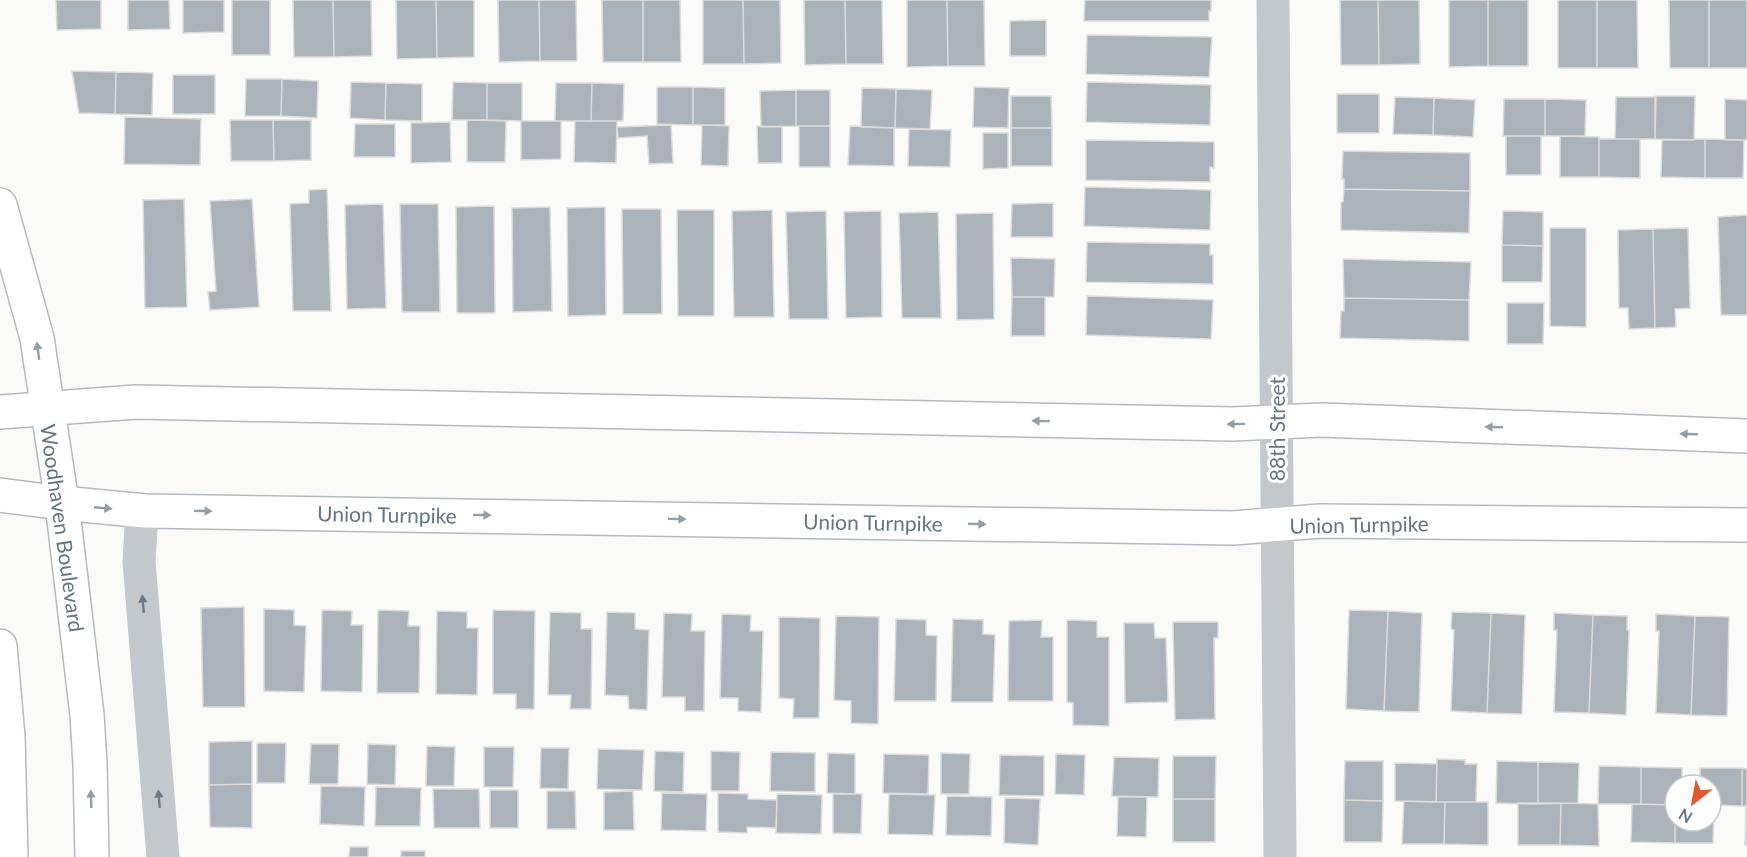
<svg xmlns="http://www.w3.org/2000/svg" width="1747" height="857" viewBox="0 0 1747 857" font-family="Lato,sans-serif">
<style>
.building{fill:#aab3b9;stroke:#dcdcda;stroke-width:1.5}
.lines{fill:none;stroke-linecap:round;stroke-linejoin:round}
.secondary-casing{stroke:#b3babf;stroke-width:36}
.primary-casing{stroke:#b5babe;stroke-width:36}
.minor{stroke:#c3c8cc;stroke-width:33}
.secondary{stroke:#fff;stroke-width:33}
.primary{stroke:#fff;stroke-width:33}
.oneway{fill:#939fa8}
.oneway2{fill:#6a7a87}
.labels{text-anchor:middle;dominant-baseline:central;stroke-width:6;stroke-linejoin:round;paint-order:stroke}
.street-label{font-size:21px;fill:#657683;stroke:#fff}
</style>
<rect width="100%" height="100%" fill="#fafaf8"/>
<path class="building" d="M56,0H101V29L57,30Z
M128,0H169L170,29L128,30Z
M183,0H224V32L183,33Z
M232,0H270V55H232Z
M293,0H333L334,57H294Z
M333,0H371L372,56L334,57Z
M396,0H436L437,58L397,59Z
M436,0H474V57L437,58Z
M498,0H539L540,61L499,62Z
M539,0H576L577,61H540Z
M602,0H643V62H603Z
M643,0H680L681,62H643Z
M703,0H743L744,64H703Z
M743,0H780L781,63L744,64Z
M804,0H845L846,64L805,65Z
M845,0H882L883,64H846Z
M907,0H947L948,66L907,67Z
M947,0H984L985,66H948Z
M1085,0H1211V11H1209V21H1084Z
M1340,0H1378L1379,65H1341Z
M1378,0H1419L1420,64L1379,65Z
M1449,0H1488V66L1449,67Z
M1488,0H1528V66H1488Z
M1558,0H1597V68H1558Z
M1597,0H1637L1638,68H1597Z
M1669,0H1709V68H1670Z
M1709,0H1747V68H1709Z
M1046,20V56H1010V21Z
M1087,35L1212,37L1209,77L1086,74Z
M72,71L116,72L115,114L79,113Z
M116,72L153,73L152,115L115,114Z
M173,75H215V114H173Z
M246,79H282L281,116H245Z
M282,79L318,81L317,118L281,116Z
M351,82L386,83L385,120L350,118Z
M453,82L487,83V120H452Z
M1087,82L1211,85L1210,125L1086,122Z
M386,83L422,84V121L385,120Z
M487,83H522V121L487,120Z
M556,83H592L591,121H555Z
M592,83L624,84L623,121H591Z
M657,87H693V125L657,124Z
M693,87L725,88V125H693Z
M974,87L1009,88L1008,128L973,127Z
M862,88L896,89L895,128L861,127Z
M896,89L932,90L930,129L895,128Z
M796,90H830V126H796Z
M796,90V126L761,127L760,91Z
M1337,94H1379V133H1337Z
M1011,96H1051L1052,128H1011Z
M1656,96H1695L1694,140L1655,139Z
M1395,97L1434,98L1433,135L1393,134Z
M1616,97H1655V139H1615Z
M1434,98L1475,100L1473,137L1433,135Z
M1504,99H1545V136H1503Z
M1545,99L1586,100L1585,136H1545Z
M1725,99L1747,100V140H1725Z
M125,117L201,119L200,165L124,164Z
M230,120H273L274,161H231Z
M273,120H311V160L274,161Z
M467,120L506,121L505,162H467Z
M521,121H561V159L521,160Z
M575,121H617L616,163L574,162Z
M450,122L451,162L411,163V123Z
M355,124H395V157H354Z
M671,125L673,163L649,164L647,136L618,138L617,127Z
M702,125L729,126L728,166L701,165Z
M757,126L782,127V163H758Z
M799,126H830V167H799Z
M850,126L894,128V166L848,165Z
M1011,128H1052V166H1011Z
M909,129L951,130L950,167L908,166Z
M983,133H1008V168L983,169Z
M1506,136H1541V175H1506Z
M1560,136L1599,137V177H1560Z
M1599,139H1640V178L1599,177Z
M1705,139L1744,140L1743,178H1705Z
M1705,139V178L1661,177L1662,140Z
M1086,140L1214,142V168L1210,167V182L1086,180Z
M1343,151L1470,153V191L1344,189V179H1342Z
M1085,187L1211,190L1210,230L1084,226Z
M327,189L331,311H293L290,204L309,203V190Z
M1344,189L1470,191L1469,233L1341,230V202H1343Z
M184,199L187,307L145,308L143,200Z
M252,199L259,307L210,310L208,292L216,291L210,201Z
M1053,203V237H1011L1012,204Z
M383,204L386,308L347,309L345,205Z
M400,204H438L440,312H402Z
M494,206L495,313H457L456,207Z
M550,207L552,311L513,312L512,208Z
M605,207L606,315L568,316L567,208Z
M622,209H661L662,314H623Z
M677,210H714V316H678Z
M772,210L774,317H734L732,211Z
M826,211L828,319H789L786,212Z
M881,211L882,317L846,318L844,212Z
M1503,211L1543,212V246L1502,245Z
M938,212L941,318H902L899,213Z
M993,213L994,319L957,320L956,214Z
M1747,215V315H1721L1718,217Z
M1550,228H1586V327L1550,326Z
M1688,228L1690,308L1675,309L1676,327L1655,328L1653,229Z
M1653,229L1655,328L1629,329L1628,308H1619L1618,230Z
M1087,242L1210,244V255H1213V284L1086,282Z
M1502,245L1543,246L1542,282H1502Z
M1011,258L1055,259L1054,297H1012Z
M1343,259L1471,262L1469,300L1344,298Z
M1087,296L1213,300L1211,339L1086,335Z
M1012,297H1045V336H1011Z
M1344,298L1469,300V341L1340,338L1341,311H1344Z
M1507,303H1544L1543,344H1507Z
M244,607L245,707H203L201,608Z
M264,609L294,610V625L306,626L304,692L264,691Z
M322,610L352,611L351,625H363L362,692L321,691Z
M378,610L409,611L408,626H420L419,693H377Z
M493,610L535,611L534,709H516V694H493Z
M1349,610L1388,611L1384,711L1346,709Z
M437,611L467,612V628H478L477,695L436,694Z
M1388,611L1422,613L1419,712L1384,711Z
M550,612L581,613V629H592L591,709H570L571,695H548Z
M607,612L635,613V629L649,630L647,710L629,709L628,696L605,695Z
M1452,612L1491,613L1487,713L1451,711L1454,630L1451,629Z
M664,613L692,614L691,631H705L704,711H685V697H662Z
M1491,613L1525,615L1522,714L1487,713Z
M1554,613L1593,615L1589,713L1554,712L1557,630H1554Z
M722,614L751,615L750,631H763L761,712L738,711V698H720Z
M1656,614L1695,616L1691,715L1656,713L1659,631H1656Z
M1593,615L1627,616V630H1629L1626,715L1589,713Z
M836,616L879,617L878,724L851,723V701L834,700Z
M1695,616L1729,617L1727,716L1691,715Z
M779,617L820,618L819,718H793L794,699L779,698Z
M896,619L926,620V635L937,636L936,701H894Z
M953,619L983,620V634L995,635L993,702H951Z
M1042,620L1041,637H1053V701H1008L1009,621Z
M1067,620L1097,621V637H1109V726L1073,725V703L1067,702Z
M1173,622H1218V638H1214L1215,719L1175,720Z
M1124,623H1154L1155,638H1166L1168,702L1125,703Z
M252,741V784L209,785V742Z
M257,743H286L285,783H257Z
M311,744H339L338,784H309Z
M368,744L396,745L395,785L367,784Z
M427,746L455,747L454,786H426Z
M484,747H514L513,787H484Z
M541,748H569L568,789L540,788Z
M598,749L644,750L642,790L597,789Z
M655,751L684,752L683,792L654,791Z
M711,751L740,752L739,791H711Z
M771,752L815,753V792L770,791Z
M828,753L855,754V794L827,793Z
M941,753L970,754L969,794H941Z
M884,754L929,755L928,794L883,793Z
M1056,754L1085,755L1084,795L1055,794Z
M1000,755L1044,756V796L999,795Z
M1173,756H1216L1215,799H1173Z
M1114,757L1159,758L1158,797L1112,796Z
M1437,759L1465,760V764H1477L1476,802H1436Z
M1345,761H1383V801L1344,800Z
M1497,761L1538,762V804L1496,803Z
M1538,762L1579,763L1578,803L1538,804Z
M1395,763L1437,764L1436,802L1395,801Z
M1599,766L1641,767V804H1598Z
M1641,767L1682,768V785H1675V805L1641,804Z
M1700,768H1742V806L1711,805V785H1700Z
M1742,768L1747,769V806H1742Z
M252,784V828L210,827L209,785Z
M321,786L365,787L364,826L320,824Z
M376,787L421,788L420,826H375Z
M433,789H479L480,828H434Z
M490,790H518V828H490Z
M547,791H575L576,829H547Z
M633,791L634,830H604V792Z
M662,793L707,794L706,831L661,830Z
M718,793L748,794V799L777,800L776,828L747,827V833L718,832Z
M777,794L822,795L821,834L776,833Z
M833,794H862L861,834L833,833Z
M889,794L935,795L933,835L888,834Z
M947,796L992,797L991,836L946,835Z
M1118,797H1147L1146,837L1117,836Z
M1005,798L1040,799L1038,845L1004,843Z
M1173,799H1215V842H1173Z
M1344,800L1383,801L1382,842H1344Z
M1404,801L1445,802L1444,844H1402Z
M1445,802H1488V845L1444,844Z
M1518,803H1561L1560,845H1518Z
M1561,803L1598,804L1599,846L1560,845Z
M1632,804L1675,805V843L1631,842Z
M1711,805L1714,806L1713,843H1675V821H1711Z
M1746,806H1747V845H1745Z
M350,847H368V857H349Z
M401,851H425V857H401Z"/>
<g class="lines">
<g class="secondary-casing">
<path id="secondary" d="M0,412L136,402L1233,424L1323,420L1747,436
M0,495L62,503L145,511L1233,528L1320,521L1747,525"/>
</g>
<g class="primary-casing">
<path id="primary" d="M0,205L37,338L62,503L87,715L90,764L92,857
M0,646L8,737L11,857"/>
</g>
<path class="minor" d="M1273,0L1280,857
M145,511L141,528L139,561L163,857"/>
<use href="#secondary" class="secondary"/>
<use href="#primary" class="primary"/>
</g>
<defs><path id="oneway-solid" d="M-6-.8H1V-3.2L6.5 0L1 3.2V.8H-6Z" transform="scale(1.5)"/></defs>
<g class="oneway">
<use href="#oneway-solid" transform="translate(38 351) rotate(-98)"/>
<use href="#oneway-solid" transform="translate(1041 421) rotate(-179)"/>
<use href="#oneway-solid" transform="translate(1236 424) rotate(179)"/>
<use href="#oneway-solid" transform="translate(1494 427) rotate(-178)"/>
<use href="#oneway-solid" transform="translate(1689 434) rotate(-178)"/>
<use href="#oneway-solid" transform="translate(103 508) rotate(5)"/>
<use href="#oneway-solid" transform="translate(203 511) rotate(1)"/>
<use href="#oneway-solid" transform="translate(482 515) rotate(1)"/>
<use href="#oneway-solid" transform="translate(677 519) rotate(1)"/>
<use href="#oneway-solid" transform="translate(977 524) rotate(1)"/>
<use href="#oneway-solid" transform="translate(91 799) rotate(-92)"/>
</g>
<g class="oneway2">
<use href="#oneway-solid" transform="translate(143 604) rotate(-95)"/>
<use href="#oneway-solid" transform="translate(159 799) rotate(-95)"/>
</g>
<g class="labels">
<g class="street-label">
<text transform="translate(1276 429) rotate(-90)">88th Street</text>
<text transform="translate(387 514) rotate(1)">Union Turnpike</text>
<text transform="translate(873 522) rotate(1)">Union Turnpike</text>
<text transform="translate(1359 524) rotate(-1)">Union Turnpike</text>
<text transform="translate(63 528) rotate(82)">Woodhaven Boulevard</text>
</g>
</g>
<g transform="translate(1693 803) rotate(211)"><circle r="28" fill="#ffffff" stroke="#c1c8cd" stroke-width="1.5"/>
<path d="M0-4.5L10 22L0 15L-10 22Z" fill="#e4572e"/>
<text y="-9" font-size="16" font-weight="bold" text-anchor="middle" fill="#657683">N</text>
</g>
</svg>
